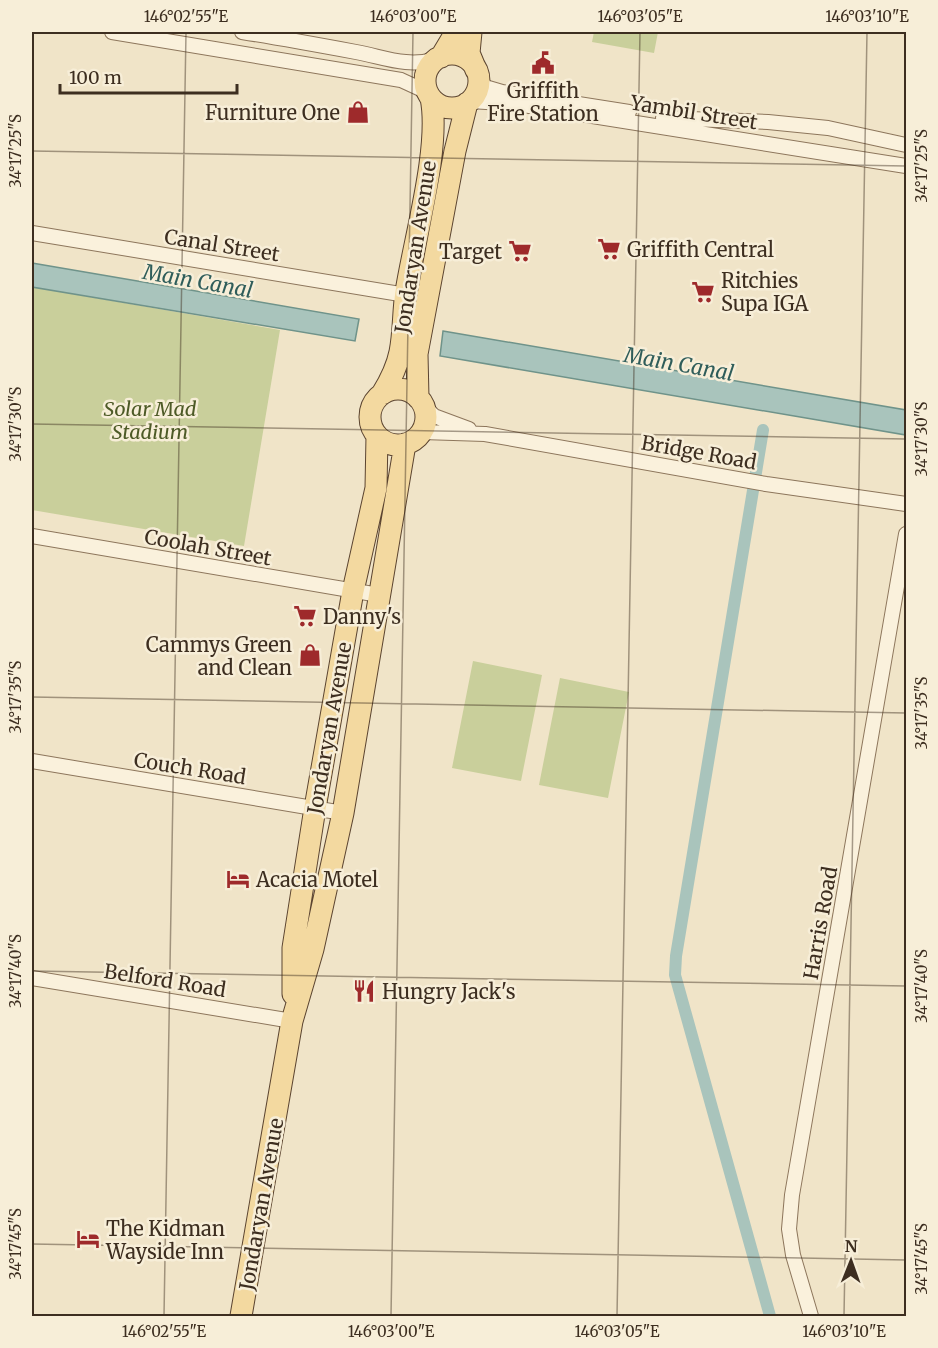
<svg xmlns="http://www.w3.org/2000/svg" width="938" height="1348" viewBox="0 0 938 1348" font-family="Merriweather,serif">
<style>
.green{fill:#c9cf9b}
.water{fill:#a9c4bc;stroke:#6f938a;stroke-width:1.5}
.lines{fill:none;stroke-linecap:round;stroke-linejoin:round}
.canal{stroke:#a9c4bc;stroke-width:12}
.minor-casing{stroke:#8d765c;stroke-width:16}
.primary-casing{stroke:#5b4430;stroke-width:23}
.minor{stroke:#faf1dc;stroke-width:14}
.primary{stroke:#f3d9a0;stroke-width:21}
.ticks{fill:none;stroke:#3d2e20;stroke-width:1.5;stroke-opacity:0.45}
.labels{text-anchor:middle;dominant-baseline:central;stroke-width:5;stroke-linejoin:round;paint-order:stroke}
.poi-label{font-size:20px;fill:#3d2e20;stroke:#f7eed8;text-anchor:start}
.street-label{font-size:20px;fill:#3d2e20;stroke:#f7eed8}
.park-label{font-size:20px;font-style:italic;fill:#4d5a26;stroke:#f7eed8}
.water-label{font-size:21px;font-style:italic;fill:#2f5d5a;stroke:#f7eed8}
.neatline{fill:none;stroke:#3d2e20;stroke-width:2}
.ticks-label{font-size:15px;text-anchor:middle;fill:#3d2e20}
</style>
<rect width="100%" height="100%" fill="#f0e4c8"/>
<path class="green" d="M594,32H658L654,53L592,42Z
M32,287L280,330L244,546L32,510Z
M473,661L542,675L521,781L452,768Z
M560,678L629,692L608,798L539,785Z"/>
<path class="water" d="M32,263L359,319L355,341L32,287Z
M443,331L906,410V435L440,356Z"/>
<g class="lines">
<path class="canal" d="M763,430L676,956L675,975L770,1316"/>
<g class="minor-casing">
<path id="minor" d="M112,32L401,80L427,92
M242,32C280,38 318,45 356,52C384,57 407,68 437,59
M478,75L485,87L502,92L629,112
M470,101L517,104L906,166
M663,118L768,122L828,128L906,145
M32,233L406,295
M424,406L434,416L469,429
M422,432L485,434L766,484L906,504
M32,536L379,595
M32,761L343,813
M32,978L292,1021
M811,1316L793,1255L789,1229L792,1195L906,534"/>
</g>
<g class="primary-casing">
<path id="primary" d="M471,32L469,53L476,70
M425 81a27 27 0 1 1 54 0a27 27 0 1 1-54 0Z
M441,57L456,32
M370 417a28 28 0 1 1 56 0a28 28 0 1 1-56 0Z
M382,394C390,381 397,367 400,352C404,332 403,312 406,292C414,240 441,147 431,98
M418,398L417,354L455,151L467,103
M293,994V948L315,808L353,591L376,488L377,436
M241,1316L292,1021L313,949L343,813L405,444"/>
</g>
<use href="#minor" class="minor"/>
<use href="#primary" class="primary"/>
</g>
<path class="ticks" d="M32,151L906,166M32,424L906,439M32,697L906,713M32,971L906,986M32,1244L906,1260M164,1316L186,32M391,1316L413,32M617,1316L640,32M844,1316L867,32"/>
<defs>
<g id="civic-bare" transform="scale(1.8)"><path d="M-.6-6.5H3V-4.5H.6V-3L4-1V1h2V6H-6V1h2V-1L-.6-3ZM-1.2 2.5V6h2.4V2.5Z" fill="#9e2a2b" stroke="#f7eed8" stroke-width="2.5" paint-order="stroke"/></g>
<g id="shop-bare" transform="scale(1.8)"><path d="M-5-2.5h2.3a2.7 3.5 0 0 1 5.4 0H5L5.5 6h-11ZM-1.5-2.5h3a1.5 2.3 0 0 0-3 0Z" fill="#9e2a2b" stroke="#f7eed8" stroke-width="2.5" paint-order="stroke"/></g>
<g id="supermarket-bare" transform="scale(1.8)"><path d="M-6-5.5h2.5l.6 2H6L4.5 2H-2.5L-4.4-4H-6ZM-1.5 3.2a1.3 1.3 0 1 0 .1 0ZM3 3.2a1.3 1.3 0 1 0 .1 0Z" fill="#9e2a2b" stroke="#f7eed8" stroke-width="2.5" paint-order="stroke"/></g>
<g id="hotel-bare" transform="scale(1.8)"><path d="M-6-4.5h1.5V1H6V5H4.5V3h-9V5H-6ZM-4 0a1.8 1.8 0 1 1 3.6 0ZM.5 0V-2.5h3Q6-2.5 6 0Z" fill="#9e2a2b" stroke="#f7eed8" stroke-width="2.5" paint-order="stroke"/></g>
<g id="restaurant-bare" transform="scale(1.8)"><path d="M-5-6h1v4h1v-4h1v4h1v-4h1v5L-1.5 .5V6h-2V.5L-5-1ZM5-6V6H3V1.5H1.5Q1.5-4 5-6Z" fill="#9e2a2b" stroke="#f7eed8" stroke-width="2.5" paint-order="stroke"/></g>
</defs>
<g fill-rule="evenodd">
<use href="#civic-bare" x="543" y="63"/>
<use href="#shop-bare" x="358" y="112"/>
<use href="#supermarket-bare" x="609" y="249"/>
<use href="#supermarket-bare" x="520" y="251"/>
<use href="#supermarket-bare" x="703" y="292"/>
<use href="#supermarket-bare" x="305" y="616"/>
<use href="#shop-bare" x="310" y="655"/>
<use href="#hotel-bare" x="238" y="879"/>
<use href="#restaurant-bare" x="364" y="991"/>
<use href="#hotel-bare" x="88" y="1239"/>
</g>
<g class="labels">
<g class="poi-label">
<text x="543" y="90" text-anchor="middle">Griffith<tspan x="543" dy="23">Fire Station</tspan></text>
<text x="340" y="112" text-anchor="end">Furniture One</text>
<text x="627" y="249">Griffith Central</text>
<text x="502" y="251" text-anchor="end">Target</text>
<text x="721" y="280">Ritchies<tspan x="721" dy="23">Supa IGA</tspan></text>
<text x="323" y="616">Danny's</text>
<text x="292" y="644" text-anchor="end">Cammys Green<tspan x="292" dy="23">and Clean</tspan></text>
<text x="256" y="879">Acacia Motel</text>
<text x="382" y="991">Hungry Jack's</text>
<text x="106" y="1228">The Kidman<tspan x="106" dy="23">Wayside Inn</tspan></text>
</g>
<g class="street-label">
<text transform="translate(694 112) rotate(9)">Yambil Street</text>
<text transform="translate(222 245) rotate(9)">Canal Street</text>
<text transform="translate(415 247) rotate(-81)">Jondaryan Avenue</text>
<text transform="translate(699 452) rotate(10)">Bridge Road</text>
<text transform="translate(208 547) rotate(10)">Coolah Street</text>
<text transform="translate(329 728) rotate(-80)">Jondaryan Avenue</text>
<text transform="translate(190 768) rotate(9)">Couch Road</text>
<text transform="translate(820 923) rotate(-80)">Harris Road</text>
<text transform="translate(165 980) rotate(9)">Belford Road</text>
<text transform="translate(261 1204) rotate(-80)">Jondaryan Avenue</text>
</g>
<g class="park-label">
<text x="150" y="408">Solar Mad<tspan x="150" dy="23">Stadium</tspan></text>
</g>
<g class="water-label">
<text transform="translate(198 281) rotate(10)">Main Canal</text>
<text transform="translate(679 364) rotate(10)">Main Canal</text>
</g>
</g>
<rect width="938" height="1348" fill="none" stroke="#f7eed8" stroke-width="66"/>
<g transform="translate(851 1261) rotate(1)" stroke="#f7eed8" stroke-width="4.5" paint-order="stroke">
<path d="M0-4.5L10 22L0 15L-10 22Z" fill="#3d2e20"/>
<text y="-9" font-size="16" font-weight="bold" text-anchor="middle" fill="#3d2e20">N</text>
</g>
<path d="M60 84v9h177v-9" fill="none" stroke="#3d2e20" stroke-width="3"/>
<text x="69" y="84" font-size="18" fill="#3d2e20" stroke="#f7eed8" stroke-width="4.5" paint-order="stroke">100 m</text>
<rect x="33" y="33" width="872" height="1282" class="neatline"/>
<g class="ticks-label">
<text x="186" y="22">146°02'55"E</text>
<text x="413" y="22">146°03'00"E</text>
<text x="640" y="22">146°03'05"E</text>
<text x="867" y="22">146°03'10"E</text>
<text transform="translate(16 151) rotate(-90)" y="5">34°17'25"S</text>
<text transform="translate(922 166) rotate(-90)" y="5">34°17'25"S</text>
<text transform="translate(16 424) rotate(-90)" y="5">34°17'30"S</text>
<text transform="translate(922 439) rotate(-90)" y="5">34°17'30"S</text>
<text transform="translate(16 697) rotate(-90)" y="5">34°17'35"S</text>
<text transform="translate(922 713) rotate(-90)" y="5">34°17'35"S</text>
<text transform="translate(16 971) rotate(-90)" y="5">34°17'40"S</text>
<text transform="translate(922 986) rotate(-90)" y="5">34°17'40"S</text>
<text transform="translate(16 1244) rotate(-90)" y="5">34°17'45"S</text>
<text transform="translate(922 1259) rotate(-90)" y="5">34°17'45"S</text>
<text x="164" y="1337">146°02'55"E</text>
<text x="391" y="1337">146°03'00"E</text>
<text x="617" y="1337">146°03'05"E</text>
<text x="844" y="1337">146°03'10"E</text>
</g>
</svg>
